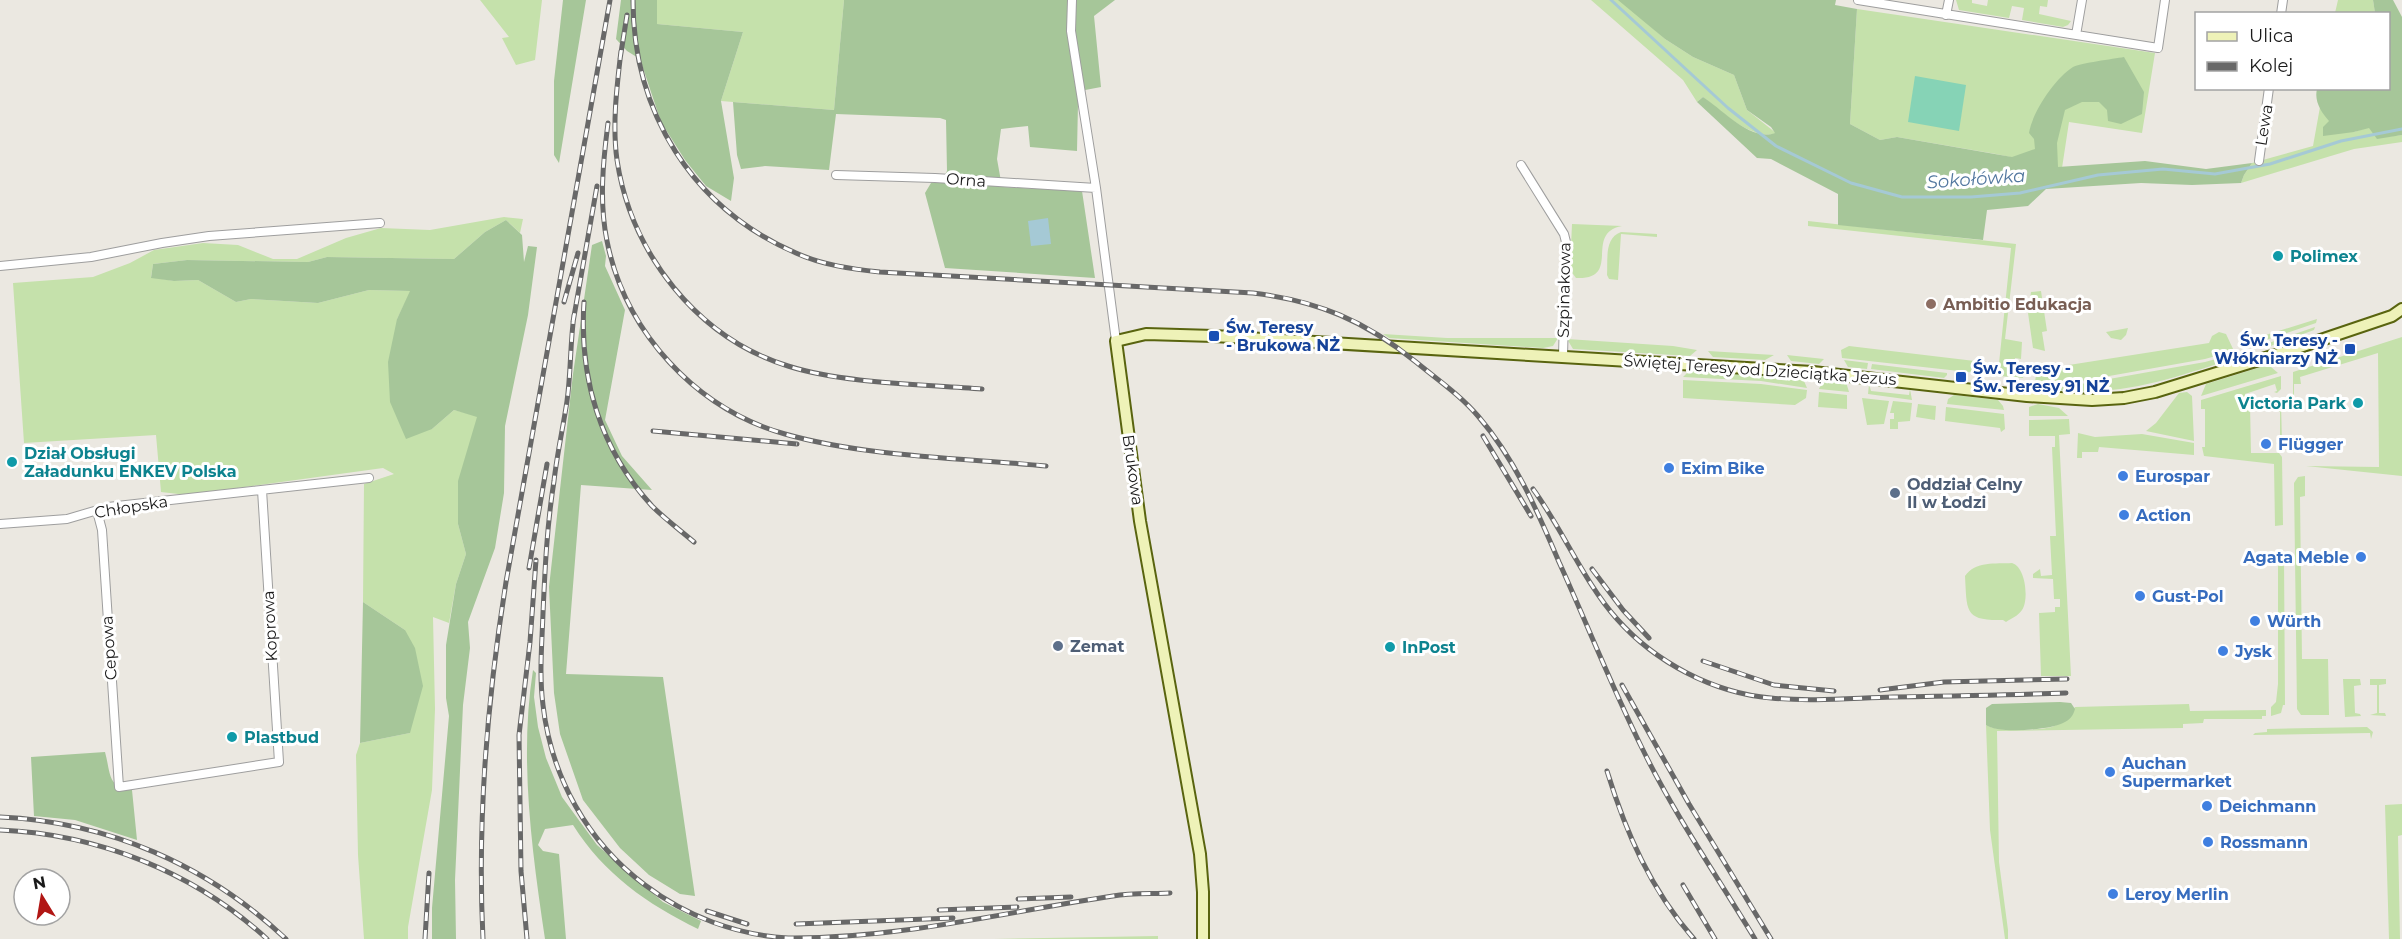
<svg xmlns="http://www.w3.org/2000/svg" width="2402" height="939" viewBox="0 0 2402 939" font-family="Montserrat,sans-serif">
<style>
.grass{fill:#c5e1ab}
.forest{fill:#a6c699}
.pitch{fill:#86d3b6}
.water{fill:#a5c9d5}
.lines{fill:none;stroke-linecap:round;stroke-linejoin:round}
.stream{stroke:#a5c9d5;stroke-width:3}
.street-casing{stroke:#9e9e9e;stroke-width:10}
.secondary-casing{stroke:#59640f;stroke-width:14}
.street{stroke:#fff;stroke-width:8}
.secondary{stroke:#eef2b8;stroke-width:10}
.rail-casing{stroke:#686868;stroke-width:5}
.rail{stroke:#fff;stroke-width:3;stroke-dasharray:9;stroke-linecap:butt}
.culture-dot{fill:#0f9aa8;stroke:#fff;stroke-width:2}
.education-dot{fill:#8d6e63;stroke:#fff;stroke-width:2}
.transit-dot{fill:#1a4fb4;stroke:#fff;stroke-width:2}
.shop-dot{fill:#3f7fe0;stroke:#fff;stroke-width:2}
.service-dot{fill:#5c6f8a;stroke:#fff;stroke-width:2}
.labels{text-anchor:middle;dominant-baseline:central;stroke-width:6;stroke-linejoin:round;paint-order:stroke}
.street-label{font-size:16px;fill:#1a1a1a;stroke:#fff}
.culture-label{font-size:16px;font-weight:bold;fill:#0d838f;stroke:#fff;text-anchor:start}
.education-label{font-size:16px;font-weight:bold;fill:#785e54;stroke:#fff;text-anchor:start}
.transit-label{font-size:16px;font-weight:bold;fill:#164399;stroke:#fff;text-anchor:start}
.shop-label{font-size:16px;font-weight:bold;fill:#366cbe;stroke:#fff;text-anchor:start}
.service-label{font-size:16px;font-weight:bold;fill:#4e5e75;stroke:#fff;text-anchor:start}
.water-label{font-size:18px;font-style:italic;fill:#52779f;stroke:#fff}
</style>
<rect width="100%" height="100%" fill="#ebe8e1"/>
<path class="grass" d="M480,0H542L535,60L516,65L502,38L509,37Z
M657,0H844L834,110L721,101L743,32L657,24Z
M1591,0H1621L1665,39L1693,57L1734,75L1747,110L1776,133C1754,142 1719,110 1703,97L1697,102L1683,80Z
M1956,0H1972V3L1987,6L1988,0H2048L2047,7L2040,6L2039,14L2071,21L2068,25L2063,27L2022,20L2024,8L2012,6L2009,18L1959,10Z
M2338,0H2373L2375,13H2335Z
M1857,9L2155,53L2142,133L2069,122L2062,168L1996,154L1897,137L1880,140L1850,124Z
M2320,107L2330,121L2354,132L2369,127L2377,138L2402,135V142L2354,149L2241,183L2244,175L2252,163L2313,146Z
M504,217L523,219L520,233L506,220L485,232L454,259L327,257L308,262L187,260L153,264L151,277L174,281L198,280L236,302L251,299L318,303L369,290L411,291L397,319L432,429L454,410L478,416L465,462L458,524L466,554L456,584L449,623L433,617L435,709L432,790L408,927V939H364L358,855L356,755L360,743L410,733L405,630L363,602L364,484L394,474L383,468L187,495L161,492L156,435L24,443L13,283L93,277L130,263L154,250L203,243L238,245L273,259H297L346,238L381,228L430,230Z
M1808,221L2016,244L2005,339L2022,342L2021,359L2015,358L2014,369L2024,371L2023,378L2000,376L1998,373L2011,248L1808,226Z
M1572,224L1622,226C1583,233 1623,280 1576,278L1570,270Z
M1621,232L1657,234V237L1621,234L1618,280L1609,279L1607,275C1608,260 1604,238 1621,232Z
M2041,291L2047,331L2042,332L2045,351L2033,348L2028,313L2031,292Z
M2317,319L2316,323L2257,343L2256,338Z
M2315,327L2314,330L2265,348L2260,346Z
M2128,328L2126,335L2121,340L2111,338L2106,332Z
M2219,332L2226,334L2234,351L2205,359L2064,384L2035,381L2037,370L2209,343L2212,336Z
M1383,334L1447,338H1558L1553,346L1543,348L1389,338Z
M2402,337V476L2306,466L2379,467L2378,353L2300,377L2301,384H2294V400H2301L2298,404L2293,401V372Z
M1567,339L1673,346L1697,350L1690,356L1573,349Z
M1849,346L1983,362L1988,367L1989,372L1986,374L1842,358L1841,350Z
M1708,351L1774,355L1765,360L1713,357Z
M2234,354L2233,359C2163,381 2118,398 2043,389V385L2064,387L2205,362Z
M1787,355L1824,359L1819,364L1791,361Z
M1844,360L1868,363L1867,369L1848,367Z
M1872,364L1947,373V375L1944,378L1871,369Z
M2264,366L2271,367L2278,373L2201,396L2206,384Z
M1689,371L1797,377L1804,381L1807,388L1761,381L1683,377Z
M2281,376V389L2277,393L2274,392L2277,391L2275,384L2245,394V405H2250L2251,453H2279L2282,457L2283,525L2275,526L2274,464L2204,456L2202,447H2205V409H2201V400Z
M1683,380L1761,384L1807,390L1806,398L1795,405L1683,398Z
M1823,380L1846,382L1849,392L1819,389Z
M1869,384L1871,391L1909,395L1910,389L1912,400L1868,394Z
M1819,392L1847,395V409L1818,407Z
M2187,392L2192,396L2194,441L2146,431L2156,423L2179,393Z
M1954,395L1998,400L2003,406L2004,410L1947,404L1948,399Z
M1862,398L1889,401L1884,424L1867,425Z
M2279,400L2281,403L2282,442L2278,446L2276,443L2280,440V412L2274,406L2275,402Z
M1893,401L1912,403L1910,421L1898,422V429H1890V419H1894V413H1890Z
M1918,404L1936,406L1935,420L1916,417Z
M2038,404L2059,408L2068,416H2029V407Z
M1946,407L2004,414L2005,429L2001,432L2000,428L1945,421Z
M2069,419L2070,434L2059,435L2071,676H2041L2039,613L2055,612V607H2060V599H2054L2053,579L2033,578V574L2040,569L2041,576L2052,575L2050,536H2056L2052,447H2055V436H2029V420Z
M2078,433L2095,437L2142,434L2194,443V455L2099,447L2098,452H2082V458H2077Z
M2305,476V496L2300,497L2302,659H2328L2329,715H2301L2297,709L2294,483L2298,477Z
M2278,553H2282L2284,557L2285,705H2283L2281,713L2271,716V707L2276,702L2278,684Z
M2012,563C2026,567 2029,600 2022,610C2018,616 2012,618 2006,622L2003,620C1964,621 1967,611 1965,576C1975,561 1996,564 2012,563Z
M2343,679H2360L2361,685L2354,686L2355,713L2360,714L2361,716L2345,717Z
M2370,679H2386V684L2379,685V713H2385L2386,716L2370,715L2377,713V685H2370Z
M2189,704L2190,711L2266,710V716H2262V719H2204L2203,723L2183,724V728L1997,731L1999,862L2008,930V939H2005L1990,830L1986,725C1995,732 2043,731 2054,726C2061,724 2072,713 2075,707Z
M2367,727L2373,732L2371,739L2370,733L2253,735L2255,733L2267,732V729Z
M2402,804V835L2398,836L2400,939H2389L2385,805Z
M1158,936V939H994Z"/>
<path class="forest" d="M563,0H586L559,163L554,155V81Z
M621,0H657V24L743,32L721,101L734,178L731,201L706,186L685,160L661,122L640,59L627,51L616,39Z
M844,0H1115L1094,16L1101,87L1080,91L1078,103L1077,151L1030,147L1028,126L1001,129L997,159L1002,187L1082,191L1095,278L945,268L925,193L931,183H940L947,171L946,120L940,118L836,114L829,170L765,166L741,169L737,155L733,102L834,110Z
M1618,0H1836L1835,5L1857,9L1850,124L1880,140L1897,137L2012,157L2035,149L2034,139L2029,133C2032,113 2055,78 2073,67C2081,63 2113,59 2124,57L2144,92L2142,114L2121,124L2108,121L2107,110L2099,102H2082L2065,110L2057,143L2058,167L2145,161L2206,169L2252,163L2244,175L2241,183L2192,185L2141,183L2046,189L2028,206L1987,210L1983,240L1838,225V194L1771,159L1757,158L1697,102L1703,97C1722,109 1751,142 1775,133L1771,127L1747,110L1734,75L1693,57L1665,39Z
M2373,0H2393L2402,17V135L2377,139L2369,128L2354,132L2323,136V127L2329,121C2321,112 2314,101 2317,89L2388,88V14L2375,13Z
M506,220L522,235L524,262L528,246L537,247L528,315L505,426L504,493L495,548L468,622L470,648L463,705L455,880L456,939H432V908L449,716L446,698V645L456,584L466,554L458,524V481L477,417L454,410L432,429L406,439L390,402L388,362L397,319L410,291L369,290L318,303L251,299L236,302L198,280L174,281L151,278L153,264L187,260L308,262L327,257L454,259L485,232Z
M602,241L606,256L605,266L625,310L605,420L622,456L652,490L581,485L566,674L663,677L695,896L680,894L649,875L620,848L583,800L560,734L554,693L549,587L573,374L592,245Z
M363,602L405,630L415,648L423,686L410,733L360,743Z
M533,670L536,673L534,697L538,727L546,758L562,797L597,845L663,902L701,921L698,929C647,904 604,874 573,825L545,829L538,845L543,851L559,854L566,939H545C532,851 519,759 533,670Z
M2060,702L2071,703L2075,709C2073,716 2070,720 2063,723C2050,730 1997,734 1986,725V708L1992,704Z
M105,752C111,774 107,787 132,790L137,840L75,820L34,816L31,757Z"/>
<path class="pitch" d="M1915,76L1966,85L1959,131L1908,122Z"/>
<path class="water" d="M1048,218L1051,244L1031,246L1028,221Z"/>
<g class="lines">
<path class="stream" d="M1611,0L1728,108L1776,146L1851,183L1902,197H1971L2020,193L2098,175L2163,169L2215,174L2270,164L2341,141L2402,129"/>
<g class="street-casing">
<path id="street" d="M1072,0L1071,31L1096,188L1116,341
M1858,0L2158,48L2165,0
M2281,14L2283,0
M1946,15L1949,0
M2076,35L2082,0
M2259,161L2269,88
M1521,165L1564,234L1566,242L1563,356
M836,175L935,178L1096,188
M0,266L91,257L162,243L209,236L380,223
M97,511L102,530L119,787L279,762L262,490
M0,524L67,519L108,507L369,478"/>
</g>
<g class="secondary-casing">
<path id="secondary" d="M1203,939V892L1200,854L1140,521L1116,341L1146,334L1214,336L1813,372L2027,396L2092,400L2124,398L2155,392L2285,352L2392,316L2402,309"/>
</g>
<use href="#street" class="street"/>
<use href="#secondary" class="secondary"/>
<g class="rail-casing">
<path id="rail" d="M633,0C633,112 692,208 796,253C822,265 852,269 880,272L1253,293C1319,301 1365,321 1416,362C1438,380 1460,395 1478,416C1515,459 1537,510 1559,562C1587,624 1612,687 1642,748C1674,814 1717,876 1755,939
M621,51C617,86 612,124 617,160C631,253 697,338 788,366C845,384 922,384 982,389
M620,59L627,15
M608,123C603,162 599,202 607,241C625,332 696,409 785,434C866,457 963,458 1046,466
M564,302L578,253
M584,302C579,378 600,449 652,506C665,519 680,530 694,542
M574,315C570,344 571,373 567,401C563,428 557,454 554,481C547,525 545,568 543,613C542,643 539,674 543,705C551,776 587,842 645,885C686,916 736,935 788,938C898,939 1005,912 1113,896C1131,893 1151,894 1170,893
M573,322L597,186
M653,431L797,444
M1483,436L1531,516
M1533,489C1563,530 1584,582 1617,619C1655,662 1713,693 1771,698C1811,702 1853,698 1893,697C1951,696 2009,695 2066,693
M529,568L547,464
M1592,569L1623,610L1649,638
M1703,661L1774,685L1834,691
M1622,685L1689,804L1771,939
M1880,690L1944,682L2067,679
M1607,771C1626,833 1651,890 1694,939
M0,817C109,822 207,865 286,939
M0,830C98,834 194,872 267,939
M1683,885L1715,939
M1018,899L1071,897
M939,910L1017,907
M707,911L747,924
M796,924L953,918
M425,939L429,873
M483,939C477,819 487,701 506,582L610,0
M527,939L521,871L519,735L530,642L536,560"/>
</g>
<use href="#rail" class="rail"/>
</g>
<g class="culture-dot">
<circle cx="2278" cy="256" r="6"/>
<circle cx="2358" cy="403" r="6"/>
<circle cx="12" cy="462" r="6"/>
<circle cx="1390" cy="647" r="6"/>
<circle cx="232" cy="737" r="6"/>
</g>
<circle class="education-dot" cx="1931" cy="304" r="6"/>
<g class="transit-dot">
<rect x="1208" y="330" width="12" height="12" rx="3"/>
<rect x="2344" y="343" width="12" height="12" rx="3"/>
<rect x="1955" y="371" width="12" height="12" rx="3"/>
</g>
<g class="shop-dot">
<circle cx="2266" cy="444" r="6"/>
<circle cx="1669" cy="468" r="6"/>
<circle cx="2123" cy="476" r="6"/>
<circle cx="2124" cy="515" r="6"/>
<circle cx="2361" cy="557" r="6"/>
<circle cx="2140" cy="596" r="6"/>
<circle cx="2255" cy="621" r="6"/>
<circle cx="2223" cy="651" r="6"/>
<circle cx="2110" cy="772" r="6"/>
<circle cx="2207" cy="806" r="6"/>
<circle cx="2208" cy="842" r="6"/>
<circle cx="2113" cy="894" r="6"/>
</g>
<g class="service-dot">
<circle cx="1895" cy="493" r="6"/>
<circle cx="1058" cy="646" r="6"/>
</g>
<g class="labels">
<g class="street-label">
<text transform="translate(2264 125) rotate(-81)">Lewa</text>
<text transform="translate(966 180) rotate(4)">Orna</text>
<text transform="translate(1564 290) rotate(-89)">Szpinakowa</text>
<text transform="translate(1760 370) rotate(4)">Świętej Teresy od Dzieciątka Jezus</text>
<text transform="translate(1133 470) rotate(82)">Brukowa</text>
<text transform="translate(131 507) rotate(-9)">Chłopska</text>
<text transform="translate(270 626) rotate(-93)">Koprowa</text>
<text transform="translate(109 648) rotate(-94)">Cepowa</text>
</g>
<g class="culture-label">
<text x="2290" y="256">Polimex</text>
<text x="2346" y="403" text-anchor="end">Victoria Park</text>
<text x="24" y="453">Dział Obsługi<tspan x="24" dy="18">Załadunku ENKEV Polska</tspan></text>
<text x="1402" y="647">InPost</text>
<text x="244" y="737">Plastbud</text>
</g>
<g class="education-label">
<text x="1943" y="304">Ambitio Edukacja</text>
</g>
<g class="transit-label">
<text x="1226" y="327">Św. Teresy<tspan x="1226" dy="18">- Brukowa NŻ</tspan></text>
<text x="2338" y="340" text-anchor="end">Św. Teresy -<tspan x="2338" dy="18">Włókniarzy NŻ</tspan></text>
<text x="1973" y="368">Św. Teresy -<tspan x="1973" dy="18">Św. Teresy 91 NŻ</tspan></text>
</g>
<g class="shop-label">
<text x="2278" y="444">Flügger</text>
<text x="1681" y="468">Exim Bike</text>
<text x="2135" y="476">Eurospar</text>
<text x="2136" y="515">Action</text>
<text x="2349" y="557" text-anchor="end">Agata Meble</text>
<text x="2152" y="596">Gust-Pol</text>
<text x="2267" y="621">Würth</text>
<text x="2235" y="651">Jysk</text>
<text x="2122" y="763">Auchan<tspan x="2122" dy="18">Supermarket</tspan></text>
<text x="2219" y="806">Deichmann</text>
<text x="2220" y="842">Rossmann</text>
<text x="2125" y="894">Leroy Merlin</text>
</g>
<g class="service-label">
<text x="1907" y="484">Oddział Celny<tspan x="1907" dy="18">II w Łodzi</tspan></text>
<text x="1070" y="646">Zemat</text>
</g>
<g class="water-label">
<text transform="translate(1976 179) rotate(-4)">Sokołówka</text>
</g>
</g>
<rect x="2195" y="12" width="195" height="78" fill="#ffffff" stroke="#a3a3a3" stroke-width="1.5"/>
<rect x="2207" y="32" width="30" height="9" fill="#eef2b8" stroke="#a3a3a3" stroke-width="1.5"/>
<text x="2249" y="42" font-size="18" fill="#1a1a1a">Ulica</text>
<rect x="2207" y="62" width="30" height="9" fill="#686868" stroke="#a3a3a3" stroke-width="1.5"/>
<text x="2249" y="72" font-size="18" fill="#1a1a1a">Kolej</text>
<g transform="translate(42 897) rotate(349)"><circle r="28" fill="#ffffff" stroke="#a3a3a3" stroke-width="1.5"/>
<path d="M0-4.5L10 22L0 15L-10 22Z" fill="#b11614"/>
<text y="-9" font-size="16" font-weight="bold" text-anchor="middle" fill="#1a1a1a">N</text>
</g>
</svg>
